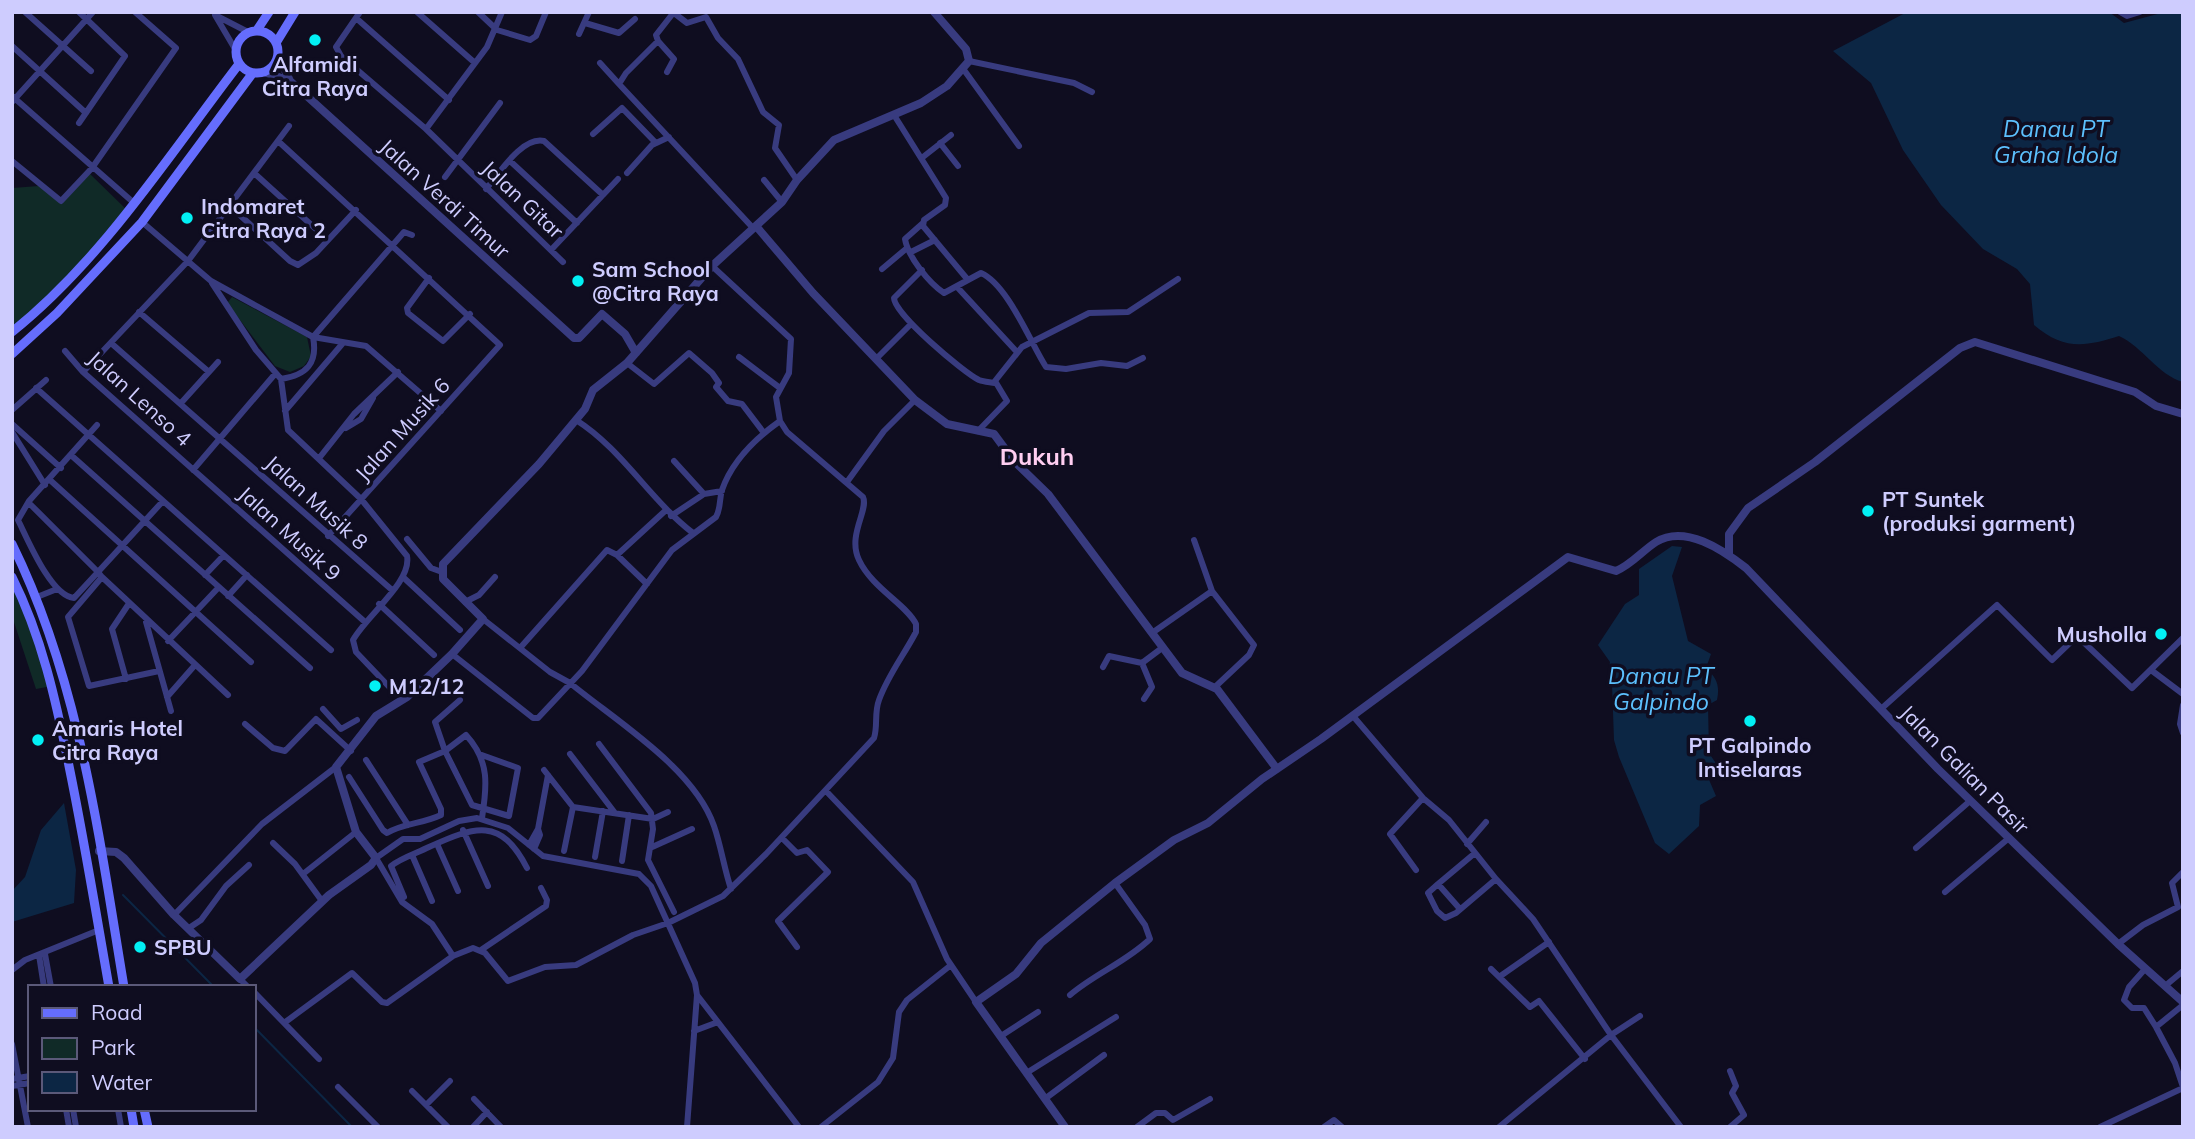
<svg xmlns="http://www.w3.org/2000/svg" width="2195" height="1139" viewBox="0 0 2195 1139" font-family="Mulish,sans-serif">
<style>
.green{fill:#102a27}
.water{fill:#0c2644}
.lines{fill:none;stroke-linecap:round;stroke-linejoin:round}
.stream{stroke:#0c2644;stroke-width:2}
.minor{stroke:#383b7f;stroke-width:6}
.tertiary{stroke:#383b7f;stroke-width:8}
.secondary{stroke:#656dfd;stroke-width:9}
.poi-dot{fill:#02f0f4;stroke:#0f0d20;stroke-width:2.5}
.labels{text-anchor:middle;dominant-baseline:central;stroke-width:7;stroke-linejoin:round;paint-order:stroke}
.poi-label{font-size:21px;font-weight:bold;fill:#ceccfe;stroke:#0f0d20;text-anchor:start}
.street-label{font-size:21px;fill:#ceccfe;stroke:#0f0d20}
.water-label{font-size:23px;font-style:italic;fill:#5cc0fd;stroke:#0f0d20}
.quarter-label{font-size:24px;font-weight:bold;fill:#ffcef1;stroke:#0f0d20}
</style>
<rect width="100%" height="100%" fill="#0f0d20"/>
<path class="green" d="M90,174L129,212L48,298L12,330V188L39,186L65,200Z
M232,297L307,337L311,356L304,366L290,372L275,366L227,303Z
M12,577L52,686L36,689L12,616Z"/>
<path class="water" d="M1907,12H2109L2124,23L2165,12H2183V382C2158,375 2143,347 2119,336C2085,347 2063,350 2034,325L2030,284L2017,269L1983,249L1941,205L1903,150L1871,83L1833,51Z
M1672,546L1682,547L1672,576L1688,641L1711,654L1706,668C1717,678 1720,686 1717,700L1708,705L1709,753L1717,765L1707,775L1716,796L1700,805L1699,826L1669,854L1655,843L1619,757L1614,740L1612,684L1608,673L1610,662L1598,645L1625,604L1639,595V569Z
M64,803L76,870L74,903L12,922V891L25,877L41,830Z"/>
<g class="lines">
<path class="stream" d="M123,895L214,987
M254,1027L352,1127"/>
<path class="minor" d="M25,12L91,71
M360,12L336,47L341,56L426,129L563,262
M417,12L475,63
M478,12L497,30L530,40L536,36L546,12
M2120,12L2127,16L2140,12
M674,13L687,23L706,17L718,38L738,59L763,112L779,125L775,148L797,180
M356,18L449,100
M585,23L619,33L635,19
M579,34L589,12
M658,41L626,73L619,84L753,228
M12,46L86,113
M235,49L215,15L248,32
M969,61L1074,83L1092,92
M600,63L619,84
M964,70L1019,146
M667,72L674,59L658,41L656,35L674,12
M12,96L134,203
M12,102L93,12
M894,115L946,198L945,205L924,220L923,226L968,280L981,273C1008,285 1030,342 1046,367L1066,369L1101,363L1127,366L1143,358
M79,123L125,56L79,12
M426,129L487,47L502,12
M593,134L622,108L656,143
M278,141L500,345L328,536
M940,143L958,166
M923,157L951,135
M12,161L61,201L92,168L176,48L135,12
M510,161L577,223
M254,173L328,240
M627,173L652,145L669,137
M445,177L500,103
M764,180L782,202
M486,189C499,174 522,136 544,141L603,195
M230,206L290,261L298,265L316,253L356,210
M142,222L211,281L313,337L366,346L441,411
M923,223L905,239C908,257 929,283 944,293L968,280
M551,250L618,179
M911,252L935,240
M882,269L907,248
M922,270L894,298C894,314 963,372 979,380C984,382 990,382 995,383
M429,278L407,308L408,313L443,341L470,314
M212,283L256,350L281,379C307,375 318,363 313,337
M958,288L1016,351
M139,312L209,372
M313,337L404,232L412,235
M111,343L392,590
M65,351L83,372L365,622
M739,357L780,388
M876,359L911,324
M627,363L654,384L689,353L712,373L719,383L716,387L728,401L742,404L764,433
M83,372L188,261L289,126
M281,379L288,430L361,499L407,556C412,582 367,615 353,640L356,652L395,693
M36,388L331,650
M181,403L218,362
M12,410L46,380
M285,411L343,343
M576,420C622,449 650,500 693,533
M12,424L61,468
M346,428L361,419L373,398
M978,431L1007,401L995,381L1022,347L1089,313L1128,312L1178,279
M12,432L45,485
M72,456L310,668
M320,457L354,414L398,372
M674,461L704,494
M193,470L275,374
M50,480L251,662
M847,482L884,431L915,400
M30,504L98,572L74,598C51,596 28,540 18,520L29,501L97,425
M671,516L704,494L722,491
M407,539L431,568L442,572
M1194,540L1212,591L1254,645L1249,655L1215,687
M617,555L665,511
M205,575L224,555
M102,577L228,695
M404,578L460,630
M228,596L247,575
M37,597L57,589
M465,602L479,595L495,577
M379,604L434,655
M483,619L550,672L570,683C616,721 694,768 714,826C721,846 724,868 731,889
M146,622L171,711
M1152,633L1212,591
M168,641L219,587
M520,648L607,550L617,555L647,584
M452,654L533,718H538L582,671L672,550L716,517C721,508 719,500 722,490C732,461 756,438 780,421L776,397L789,373L791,339L712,266
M1142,663L1152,687L1144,699
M1103,667L1109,656L1142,663L1162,648
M2151,670L2183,694
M159,671L89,686L68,617L102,577L98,572L163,501
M126,679L112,629L128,605
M167,697L195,665
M460,700L435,722L445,751L472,805L509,816L518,768L479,754
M2183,705L2180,724L2183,733
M323,709L341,729L357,720
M1881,709L1997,605L2052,660L2077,636L2132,688L2183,638
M1353,716L1423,798L1449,820L1496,879L1533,919L1611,1035L1681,1127
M245,724L273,748L285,751L316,719L351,751
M599,744L651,813L653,829L648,860L674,912
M570,754L615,813
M366,760L408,825
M544,770L573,807L653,819L668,812
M349,777L383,830L387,833C404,823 422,824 441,815V809L419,762L445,751L466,735C490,761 487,786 482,818
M826,791L913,882L947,959L976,1002
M463,830L488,886
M782,838L797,853L807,850L828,872L778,921L797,947
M273,843L295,864L322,901
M437,844L458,891
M1467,844L1486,822
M529,845L538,829
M650,848L692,829
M1916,848L1970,801
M534,849L540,835L538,829L548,775
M564,851L573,807
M412,855L432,901
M595,857L603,811
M622,861L629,815
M1416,870L1390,834L1423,798
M303,874L356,832
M1438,884L1475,853
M1945,892L2009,838
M404,897L391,866C401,858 417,853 429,847C475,826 501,817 527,868
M1460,909L1438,884L1428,893L1437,911L1445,918L1456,913L1496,879
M174,915L262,824L336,767
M189,928L201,920L226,886L249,865
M2118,944L2143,925L2178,907L2172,883L2183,872
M481,950L546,906L547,900L541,888
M45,954L51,987
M39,955L44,987
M453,956L432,924L402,902L376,858L403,839H420L459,821L477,818L508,828L543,856L639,874L651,886L695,983L697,995L799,1127
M1491,969L1530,1007L1539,1001L1585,1059
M2145,969L2129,987L2124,1000L2132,1008H2144L2156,1027
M12,970L25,960L99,930
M1499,977L1549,942
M240,979L248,987
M2165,986L2183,971
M254,992L319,1059
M1070,995C1096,973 1126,962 1150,939L1145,925L1115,883
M2183,1005L2156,1027L2175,1063L2183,1087
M284,1023L352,973L382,1002L387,1003L453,956L473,948L485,953L508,981L545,967L576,965L633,935L668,923L723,896L766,854L874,738C878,726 874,713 879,700C888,675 904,655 916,632V624C907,605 872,588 859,560C847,535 869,510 863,497L787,432L780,421
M694,1031L718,1022
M1001,1036L1038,1012
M12,1044L28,1127
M1730,1071L1736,1086L1732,1093L1744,1115L1730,1127
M1028,1072L1116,1017
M12,1079L30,1076
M12,1086L30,1083
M338,1087L378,1127
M412,1091L448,1127
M1046,1098L1104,1055
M474,1099L501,1127
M426,1105L450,1081
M66,1109L69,1127
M73,1109L76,1127
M118,1109L121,1127
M473,1127L487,1112
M687,1127L697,995
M821,1127L878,1082L893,1058L899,1012L907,1000L951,965
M1137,1127L1156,1113H1165L1173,1120L1210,1099
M1324,1127L1334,1120L1342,1127
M1499,1127L1611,1035L1640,1016
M2100,1127L2183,1088"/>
<path class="tertiary" d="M278,55L290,81
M264,72L290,81L298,88L574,338H579L602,314L625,334L636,353
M756,226L813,293L915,400L947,424L994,434L1014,461L1048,494L1182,673L1217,689L1277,769
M1729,554V534L1748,508L1815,462L1960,348L1975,342L2135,392L2156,406L2183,414
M99,851L116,852L124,858L174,915L240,979L329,895L371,865L376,858L356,832L336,767L376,716L407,697L452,654L483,619L443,579V564L539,464L585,409L593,390L627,363L712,266L782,202L797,180L834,140L921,103L947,86L969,61L966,49L934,12
M1065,1127L976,1002L1016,974L1041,943L1115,883L1174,840L1208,823L1262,779L1321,739L1568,557L1616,571C1631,565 1642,551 1656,542C1685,524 1723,550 1746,568L1938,769L2118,944L2183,1002"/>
<path class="secondary" d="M257,30L269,12
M236 52a21 21 0 1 1 42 0a21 21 0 1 1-42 0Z
M276,43L295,12
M12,332C103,259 169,155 239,64
M12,354L57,313L142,222L252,74
M12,544C80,682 99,837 124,987
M12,577C42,637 56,701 69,766C84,839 96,913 109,987
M131,1109L134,1127
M144,1109L148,1127"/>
</g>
<g class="poi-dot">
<circle cx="315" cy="40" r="7"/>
<circle cx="187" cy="218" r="7"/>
<circle cx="578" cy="281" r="7"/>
<circle cx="1868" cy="511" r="7"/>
<circle cx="2161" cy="634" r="7"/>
<circle cx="375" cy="686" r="7"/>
<circle cx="1750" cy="721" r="7"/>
<circle cx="38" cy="740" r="7"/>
<circle cx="140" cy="947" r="7"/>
</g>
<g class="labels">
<g class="poi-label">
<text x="315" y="64" text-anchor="middle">Alfamidi<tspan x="315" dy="24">Citra Raya</tspan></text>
<text x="201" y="206">Indomaret<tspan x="201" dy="24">Citra Raya 2</tspan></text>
<text x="592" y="269">Sam School<tspan x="592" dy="24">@Citra Raya</tspan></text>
<text x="1882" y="499">PT Suntek<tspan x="1882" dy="24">(produksi garment)</tspan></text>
<text x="2147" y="634" text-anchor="end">Musholla</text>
<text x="389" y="686">M12/12</text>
<text x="52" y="728">Amaris Hotel<tspan x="52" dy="24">Citra Raya</tspan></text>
<text x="1750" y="745" text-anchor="middle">PT Galpindo<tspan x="1750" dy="24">Intiselaras</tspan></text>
<text x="154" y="947">SPBU</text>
</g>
<g class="street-label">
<text transform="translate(445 198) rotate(42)">Jalan Verdi Timur</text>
<text transform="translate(523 199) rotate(43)">Jalan Gitar</text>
<text transform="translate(140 398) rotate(42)">Jalan Lenso 4</text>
<text transform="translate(402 429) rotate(-48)">Jalan Musik 6</text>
<text transform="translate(317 502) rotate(42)">Jalan Musik 8</text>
<text transform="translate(290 533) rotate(42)">Jalan Musik 9</text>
<text transform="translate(1965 769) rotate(45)">Jalan Galian Pasir</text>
</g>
<g class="water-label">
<text x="2056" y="128">Danau PT<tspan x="2056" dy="26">Graha Idola</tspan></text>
<text x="1661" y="675">Danau PT<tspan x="1661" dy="26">Galpindo</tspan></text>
</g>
<g class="quarter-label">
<text x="1037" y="456">Dukuh</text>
</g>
</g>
<rect width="2195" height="1139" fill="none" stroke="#ceccfe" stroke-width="28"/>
<rect x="28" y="985" width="228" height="126" fill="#0f0d20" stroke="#5b5979" stroke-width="2"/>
<rect x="42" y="1008" width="35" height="10" fill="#656dfd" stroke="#5b5979" stroke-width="2"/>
<text x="91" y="1020" font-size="21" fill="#ceccfe">Road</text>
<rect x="42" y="1038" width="35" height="21" fill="#102a27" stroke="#5b5979" stroke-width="2"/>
<text x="91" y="1055" font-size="21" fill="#ceccfe">Park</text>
<rect x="42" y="1072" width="35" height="21" fill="#0c2644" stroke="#5b5979" stroke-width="2"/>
<text x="91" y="1090" font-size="21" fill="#ceccfe">Water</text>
</svg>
